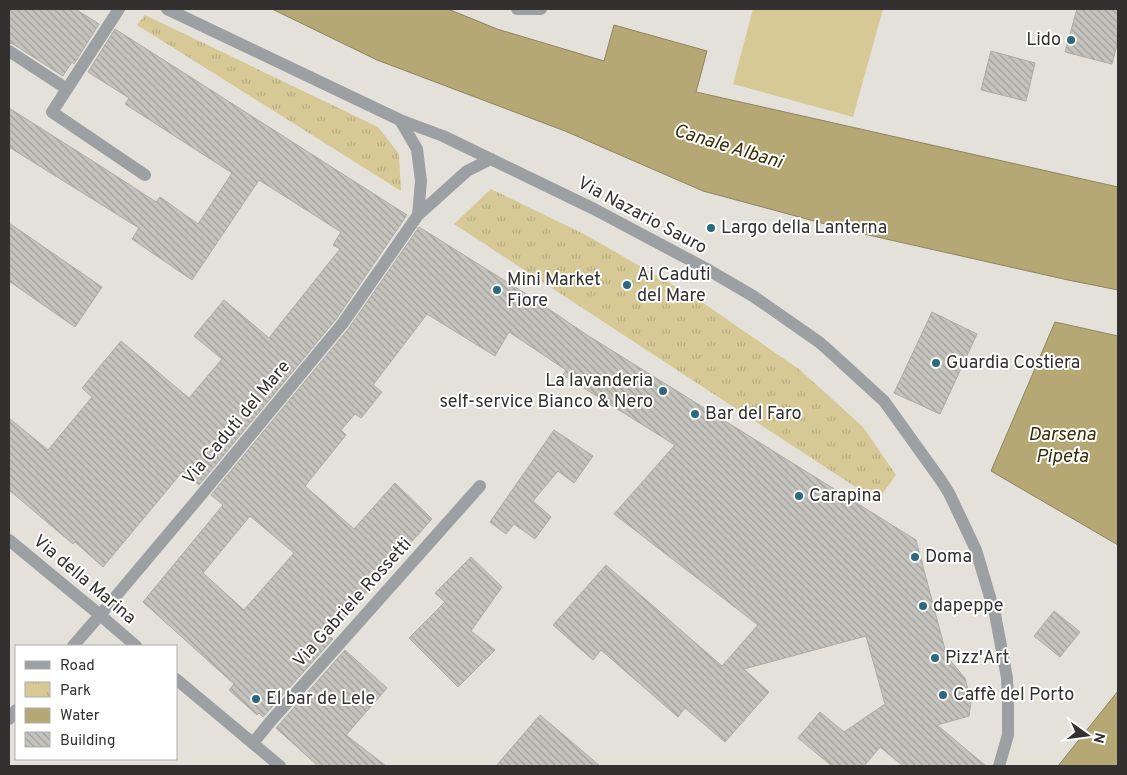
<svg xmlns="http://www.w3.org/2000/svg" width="1127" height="775" viewBox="0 0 1127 775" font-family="Overpass,sans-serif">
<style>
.park{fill:url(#park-tufts)}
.pitch{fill:#d6c996}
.water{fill:#b5a875;stroke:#8e8460}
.building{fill:url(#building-back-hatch);stroke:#adaba5;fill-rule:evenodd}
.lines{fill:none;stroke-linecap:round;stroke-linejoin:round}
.minor{stroke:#9da0a2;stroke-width:12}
.tertiary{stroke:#9da0a2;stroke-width:12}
.poi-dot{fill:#2c697f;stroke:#fff;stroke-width:2}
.labels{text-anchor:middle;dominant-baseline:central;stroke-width:4;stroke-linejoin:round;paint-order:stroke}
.poi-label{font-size:18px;fill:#32312f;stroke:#fff;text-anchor:start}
.street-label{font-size:18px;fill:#32312f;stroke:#fff}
.water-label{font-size:19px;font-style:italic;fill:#372d02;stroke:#fff}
</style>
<defs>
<pattern id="park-tufts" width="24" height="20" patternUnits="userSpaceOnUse" patternTransform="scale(1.25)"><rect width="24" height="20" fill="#d6c996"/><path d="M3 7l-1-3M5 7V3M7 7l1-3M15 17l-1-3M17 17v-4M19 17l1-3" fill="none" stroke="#b8ad82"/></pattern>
<pattern id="building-back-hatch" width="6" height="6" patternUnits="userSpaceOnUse" patternTransform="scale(1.25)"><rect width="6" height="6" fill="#c5c3bd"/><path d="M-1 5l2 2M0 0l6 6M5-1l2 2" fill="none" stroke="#a19f9a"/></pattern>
</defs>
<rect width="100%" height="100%" fill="#e3e1da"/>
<path class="park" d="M145,15L378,127L399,154L401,191L137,25Z
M491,189L584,234L699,300L800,370L863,427L896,475L877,501L454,224Z"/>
<path class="pitch" d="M753,9H883L853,117L733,84Z"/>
<path class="water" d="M272,9H448L497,29L604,61L614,25L707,51L696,92L1118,187V290L1068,280L855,232L703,191L565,131L377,60Z
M1055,322L1118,336V545L991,471Z
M1118,691V766H1058Z"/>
<path class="building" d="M9,9H75L99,24L74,64L72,62L63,76L13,44L9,43Z
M1077,9H1118V41L1112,64L1065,52Z
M115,29L407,215L337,318L199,485L183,471L103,567L75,542L73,544L9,490V418L48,450L92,397L82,388L121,341L189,398L222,359L194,336L224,300L269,338L340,249L333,245L341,232L259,180L192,280L132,239L139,228L9,147V108L113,174L156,202L160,197L198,224L232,173L125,104L129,98L88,72Z
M991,51L1035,63L1026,101L981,90Z
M9,223L102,287L75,327L9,281Z
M419,227L531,297L587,335L916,540L947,657L965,678L971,702L969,716L937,725L986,766H903L880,747L864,766H832L798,738L820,712L844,732L885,704L866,636L744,669L769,692L725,742L685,708L678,717L601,650L593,660L553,625L606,565L722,666L758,625L614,514L675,445L563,375L566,370L509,332L495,356L427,314L373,385L382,392L361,418L355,414L341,430L346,435L305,486L354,529L395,483L432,519L328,635L333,639L263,717L259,713L257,715L229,690L234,684L143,602L223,505L211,495L349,328ZM250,516L294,553L244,610L203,573Z
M932,312L977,334L940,414L894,393Z
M554,430L593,456L574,483L558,471L533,501L551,517L535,539L514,524L506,534L490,522Z
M471,557L502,587L471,631L495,650L458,687L409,638L445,602L435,593Z
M1054,611L1080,632L1060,657L1034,636Z
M345,650L387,688L346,735L386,766H318L276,728Z
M540,715L600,766H496Z"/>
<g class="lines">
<path class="minor" d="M119,9L52,112L145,175
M517,9H541
M9,51L67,89
M400,120L417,149L421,181L418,215
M136,646L100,615L191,507L343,323L418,215L467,171L491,159
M176,679L280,766
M253,743L270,722L480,486"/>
<path class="tertiary" d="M167,9L400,120L443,136L594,209L705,268L753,296L819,342L826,348L884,401L940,479L949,493L976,550L995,614L1007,678L1008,702V735L999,766
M9,540L100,615L73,646
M9,719L16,710"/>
</g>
<g class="poi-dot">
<circle cx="1071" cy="40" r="5"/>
<circle cx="711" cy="228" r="5"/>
<circle cx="627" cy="285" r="5"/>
<circle cx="497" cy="290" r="5"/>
<circle cx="936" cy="363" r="5"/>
<circle cx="663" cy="391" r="5"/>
<circle cx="695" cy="414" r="5"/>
<circle cx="799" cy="496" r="5"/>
<circle cx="915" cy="557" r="5"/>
<circle cx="923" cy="606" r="5"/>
<circle cx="935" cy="658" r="5"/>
<circle cx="943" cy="695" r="5"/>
<circle cx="256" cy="699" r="5"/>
</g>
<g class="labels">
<g class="poi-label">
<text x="1061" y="40" text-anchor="end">Lido</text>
<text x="721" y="228">Largo della Lanterna</text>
<text x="637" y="275">Ai Caduti<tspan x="637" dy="21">del Mare</tspan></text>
<text x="507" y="280">Mini Market<tspan x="507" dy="21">Fiore</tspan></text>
<text x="946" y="363">Guardia Costiera</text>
<text x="653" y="381" text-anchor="end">La lavanderia<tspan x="653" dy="21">self-service Bianco &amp; Nero</tspan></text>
<text x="705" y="414">Bar del Faro</text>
<text x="809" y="496">Carapina</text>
<text x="925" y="557">Doma</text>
<text x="933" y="606">dapeppe</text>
<text x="945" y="658">Pizz'Art</text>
<text x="953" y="695">Caffè del Porto</text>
<text x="266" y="699">El bar de Lele</text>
</g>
<g class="street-label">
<text transform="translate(642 216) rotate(28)">Via Nazario Sauro</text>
<text transform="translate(237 423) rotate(-50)">Via Caduti del Mare</text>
<text transform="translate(84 580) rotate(40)">Via della Marina</text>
<text transform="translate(353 603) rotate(-48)">Via Gabriele Rossetti</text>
</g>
<g class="water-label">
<text transform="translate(728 147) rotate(17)">Canale Albani</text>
<text x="1062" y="435">Darsena<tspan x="1062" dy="22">Pipeta</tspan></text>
</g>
</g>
<rect width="1127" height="775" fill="none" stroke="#32312f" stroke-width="20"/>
<rect x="15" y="645" width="162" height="115" fill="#ffffff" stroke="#adadac"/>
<rect x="25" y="661" width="25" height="8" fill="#9da0a2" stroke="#adadac"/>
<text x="60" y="670" font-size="15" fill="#32312f">Road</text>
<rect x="25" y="682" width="25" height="15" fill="url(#park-tufts)" stroke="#adadac"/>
<text x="60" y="695" font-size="15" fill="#32312f">Park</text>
<rect x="25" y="708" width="25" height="15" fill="#b5a875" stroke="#adadac"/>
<text x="60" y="720" font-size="15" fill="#32312f">Water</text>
<rect x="25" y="732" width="25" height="15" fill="url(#building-back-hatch)" stroke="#adadac"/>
<text x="60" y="745" font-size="15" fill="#32312f">Building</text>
<g transform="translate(1087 735) rotate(104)" stroke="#ffffff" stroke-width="4" paint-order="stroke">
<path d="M0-4L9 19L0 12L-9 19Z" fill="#32312f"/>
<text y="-8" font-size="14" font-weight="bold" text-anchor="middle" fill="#32312f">N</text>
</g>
</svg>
